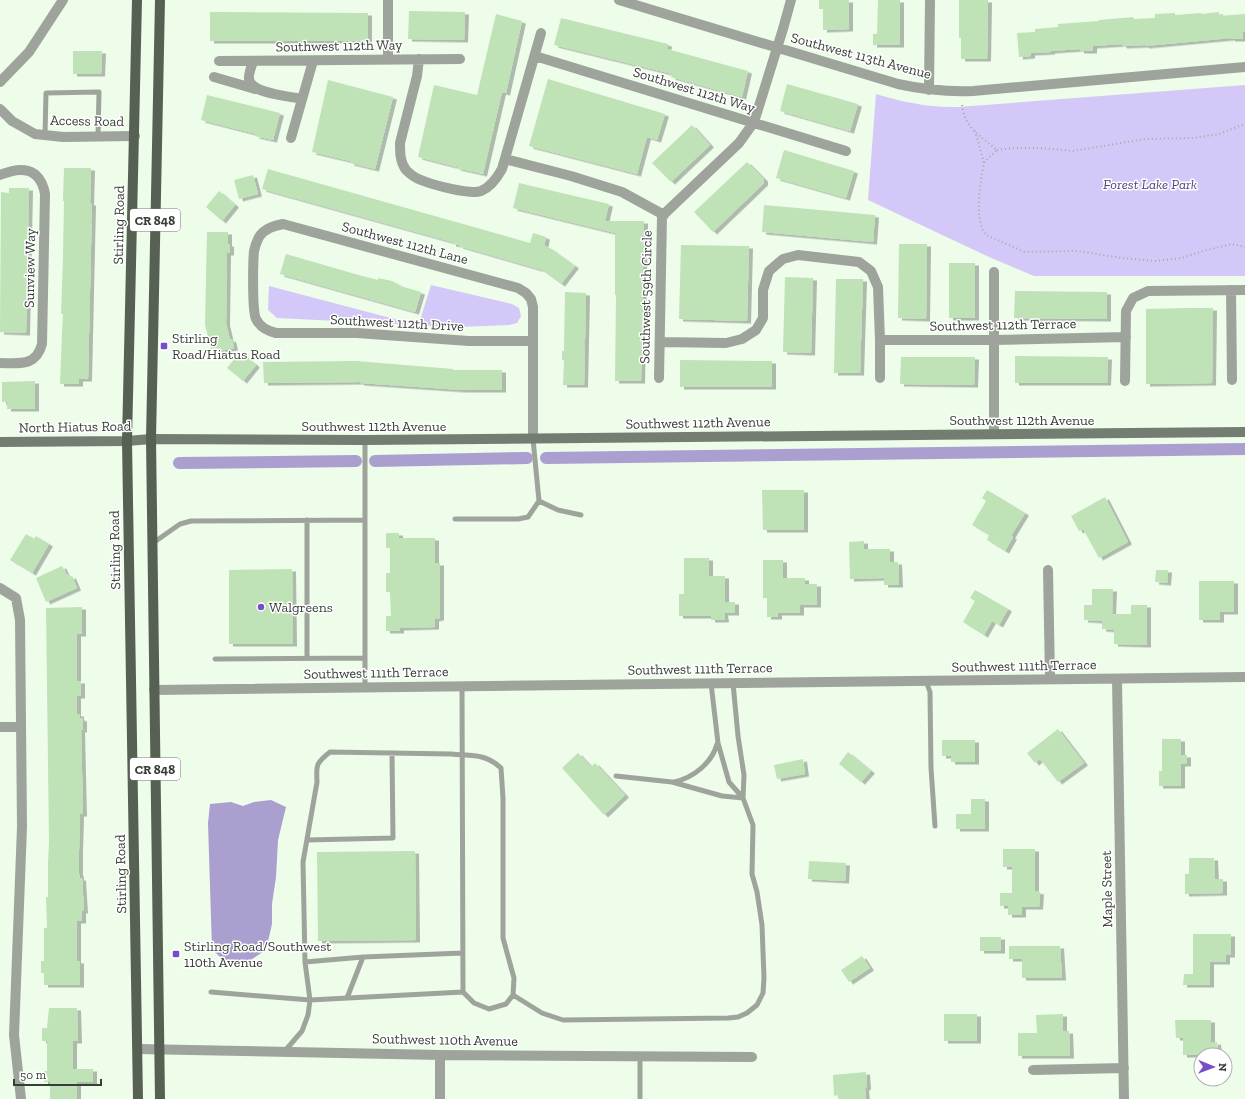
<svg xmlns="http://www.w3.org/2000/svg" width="1245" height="1099" viewBox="0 0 1245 1099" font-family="'Zilla Slab',serif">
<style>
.green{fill:#d4c8f8}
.water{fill:#aa9fce}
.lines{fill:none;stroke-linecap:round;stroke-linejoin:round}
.canal{stroke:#aa9fce;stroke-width:12}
.building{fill:#bfe2b6;filter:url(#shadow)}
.path{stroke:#a0ac9e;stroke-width:2;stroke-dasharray:1 3;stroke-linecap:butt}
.lane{stroke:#9ea49c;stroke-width:5}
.street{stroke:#9ea49c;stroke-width:10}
.secondary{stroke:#737d71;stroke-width:10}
.primary{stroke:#566153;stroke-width:10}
.poi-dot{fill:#784ec6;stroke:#fff;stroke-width:1.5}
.labels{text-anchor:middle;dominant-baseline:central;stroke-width:3;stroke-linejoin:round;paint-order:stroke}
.shield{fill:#fff;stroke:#747873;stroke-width:1}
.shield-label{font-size:13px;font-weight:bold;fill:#383e37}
.street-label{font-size:14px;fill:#383e37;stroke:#fff}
.park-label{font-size:14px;font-style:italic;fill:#513f7c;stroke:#fff}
.poi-label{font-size:14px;fill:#383e37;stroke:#fff;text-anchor:start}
</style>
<defs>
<filter id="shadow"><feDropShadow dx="4" dy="2.5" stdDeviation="0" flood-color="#0004"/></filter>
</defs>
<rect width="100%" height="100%" fill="#edfdea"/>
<path class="green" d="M1245,85V276H1034L989,257L868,200L876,94C903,102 930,108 958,107Z
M431,285L512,304L519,308L521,316L517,323L509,325L459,327L277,318L268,310L269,286L402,321L420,320Z"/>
<path class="water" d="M271,800L286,807L278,840L276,877L272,904V924L266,950L249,961L225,962L212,949L208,823L210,804L231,802L243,806L254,802Z"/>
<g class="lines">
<path class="canal" d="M546,458L1245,449
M375,461L527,458
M179,463L356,461"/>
</g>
<path class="building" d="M819,0H849V29L823,30V9H819Z
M878,0H900V45H873V34H877Z
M959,0H988L987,59H961V38H959Z
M409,11L465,12L464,40L408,39Z
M210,12L368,13V41H210Z
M1219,12V16L1245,14V32H1243V39H1231V38L1145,46V45L1123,46L1122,44L1093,46V51H1080V49L1051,51V52L1031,53V56L1019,57L1017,33L1035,32V29L1058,27V24L1099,21V20L1133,17L1134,19L1155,18V14L1175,13V15L1201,13V14Z
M496,14L522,21L506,93L502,92L483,174L457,168V167L418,157L434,85L477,95Z
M561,18L668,44L667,49L748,71L742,97L671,77L672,74L554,45Z
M73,51H102L101,74H73Z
M548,79L665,114L657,140L647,137L637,174L529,146Z
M328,80L393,97L375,169L350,163V161L312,152Z
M787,84L858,104L850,131L780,111Z
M207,95L280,113L273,140L255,136L256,134L201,120Z
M692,125L710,145L671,182L652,163Z
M784,150L854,171L846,198L776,178Z
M747,162L764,179V183L713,232L694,212Z
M64,168H91L90,203H92L88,379H79V384H60L62,333L63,314H61L63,256L64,201H63Z
M268,169L530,243L533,233L546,237L544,246L550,248L575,266L561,284L542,270L459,246V245L452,244V242L262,189Z
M253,175L258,194L239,199L234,180Z
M519,183L609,204L605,221H644L641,381H615L616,295H615V233L513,208Z
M9,188H29L26,333L0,332L1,192L9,193Z
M219,191L235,205L222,221L206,207Z
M764,205L875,215L873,242L762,232Z
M207,232H228V244H230V253H227L226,323L230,340L232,339L234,348L212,353L205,325Z
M899,244H927L926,319L898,318Z
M681,245L749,246L747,321L679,319Z
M286,254L355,274L378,280V278L392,281L398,284L397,285L421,292L415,312L280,274Z
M949,263H975V318H949Z
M785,277L813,278L811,353L783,352Z
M836,279H863L860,373H834Z
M1015,291L1107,292V319L1014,318Z
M565,292L586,293L584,385H563L564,360H562V351H564Z
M1187,308H1213L1212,383L1146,384V309Z
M240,352L256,365L243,381L227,368Z
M1015,356L1108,357L1107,383H1015Z
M901,357H975L974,385L900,384Z
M680,360L772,361V387H680Z
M356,361L453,369V370H502V390H462L360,383V382L264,383L263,362Z
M35,381V409H7V402H2V382Z
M762,490H804V530H763Z
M987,490L1025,513L1011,536L1013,537L1005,551L987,540L989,535L972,525L986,501L982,498Z
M1105,497L1128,542L1099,558L1083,529L1079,531L1071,516Z
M386,533H399V538H435V563H440V618L435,619V627L400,628V631H386V616H391L390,592H386V573H390V548H386Z
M26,534L34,539L36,536L49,544L32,573L10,560Z
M864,541V549H890V562H898L899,585H884V578L850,579L849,542Z
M684,558H709V576H725V602H735V613H724L725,620H711V616H679V594H684Z
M763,560H783V578H805V584H817V605H800V613H778V617H767V598H763Z
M62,566L67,575L68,574L70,577L72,576L77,588L46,602L36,578Z
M292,569L293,644H229V570Z
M1156,570H1168L1167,583L1155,582Z
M1199,581H1234V612H1220V620H1199Z
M1092,589H1113L1112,614H1131V605H1147V645L1114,644V630L1102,629V621L1084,620V605H1092Z
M975,590L1008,609L999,625L992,621L984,635L963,622L975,601L970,598Z
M82,607V634H77V681H81V696H77V714H80V718L83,719V730H81L83,814H80L79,850V874H80V878H82L84,911H82V921H77V961H80V985H44V973H41V961H44V928H47L46,897H48V865L49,841L46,608Z
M1058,729L1084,763L1058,782L1040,759L1035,763L1027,753Z
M1162,739H1181V755H1187V764H1181V786H1159V771H1162Z
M942,740H975V762H951V756H942Z
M848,752L871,771L861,782L839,764Z
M578,753L591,767L595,763L625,795L604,815L562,768Z
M803,759L805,774L777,779L774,765Z
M971,799H985V829H956V814H971Z
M1003,849H1035V891L1040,892L1039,907H1022V915H1008V906H1000V893H1012V867H1003Z
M415,851L416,940L318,941L317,852Z
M1189,858H1214L1215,879H1223V893L1185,894V874H1189Z
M809,861L846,863L845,881L808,879Z
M1193,934H1231V955H1226V962H1210V985H1183L1184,974H1193Z
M980,937H1001V951H980Z
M1009,946H1060L1062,978H1022V959H1009Z
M862,956L870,968L849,982L841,970Z
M49,1008H77L78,1041H73V1069H93V1082H77V1099H50V1082H44V1071H47V1041H42V1028H47Z
M944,1014H977V1041H944Z
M1063,1014V1031H1069L1070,1056H1018V1033H1037L1036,1015Z
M1175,1020H1211V1043L1217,1042L1218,1055H1183V1038H1176Z
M866,1072L867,1087L865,1088L866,1099H839L838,1095L834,1096L833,1075Z"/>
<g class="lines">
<path class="path" d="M962,105C965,128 980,136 997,150L984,162L975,131
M997,150L1014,148H1040L1073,151L1145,139L1193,138L1219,134L1245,124
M984,162C981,180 973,220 986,235L1025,252L1077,251L1123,258L1155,261L1182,258L1203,251L1232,244L1245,247"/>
<path class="lane" d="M45,135L46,93L99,92L98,136
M539,501L558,510L581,515
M455,519H518L528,517L539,501L533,439
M153,543L180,524L191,521L365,520
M307,658V520
M215,659L365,658
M926,681L930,692L931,768L935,826
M711,683L718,743L729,782L743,798
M365,687V440
M616,776L672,782L722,796L743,798
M674,782C693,778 712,763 717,744
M307,840L393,838L392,753
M305,962L363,957
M211,992L310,1000L463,992
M513,995L542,1013L563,1020L728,1018L738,1017L747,1013L757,1005L763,993L764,978L762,925L757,892L752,874L753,825L743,798L744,775L738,736L733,683
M347,998L363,957L463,953
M284,1052L302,1031L308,1015L310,1000L305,962L303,862L317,782C316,765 316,763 330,752L451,754C471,756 485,753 501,768L503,798V938L514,978L513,995L506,1004L489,1009L474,1003L463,992L462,686
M640,1099V1056"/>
<path class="street" d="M388,0V59
M619,0L898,84C925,90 946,92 973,91L1245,67
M535,56L846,151
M419,59L417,76L400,143C400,153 400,162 406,170C410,174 415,178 421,180C433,185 470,195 481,191C491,187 497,178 502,169L541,33
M219,61L460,59
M253,61C252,66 248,74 249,79C251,94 289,96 302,99
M214,77L255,89
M0,82L29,52L63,0
M929,90L930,0
M0,109L12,121L35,134L63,137L135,136
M291,138L313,61
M505,159L571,176L622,192L664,215
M0,175C21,166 40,167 45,194L42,344C36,367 19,363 0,363
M1231,290L1232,380
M880,340H994L1126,337
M533,341H469L357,333H276C267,331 260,327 256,319C252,311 253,262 254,251C255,246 257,241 259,237C265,228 274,226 283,224L518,288L526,293L531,299L533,307V439
M660,342L726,343L742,339L756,330L763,318V290L769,271L783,259L798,255L859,262L871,271L878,287L880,340V378
M659,378L662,216L739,143L754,122L783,29L791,0
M1125,381L1126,311L1133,298L1148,291L1245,290
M994,434V272
M1048,570L1050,679
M0,588L16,598L20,620L22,827L14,1035L21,1099
M1117,679L1124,1099
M154,690L1245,677
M0,727H21
M138,1049L440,1055L752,1057
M440,1055V1099
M1033,1070L1124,1068"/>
<path class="secondary" d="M0,442L127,441L151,439L365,440L1245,432"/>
<path class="primary" d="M137,0L127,441L138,1099
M160,0L151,439L160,1099"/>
</g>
<g class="poi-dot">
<rect x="160" y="342" width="8" height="8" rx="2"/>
<circle cx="261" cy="607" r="4"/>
<rect x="172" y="950" width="8" height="8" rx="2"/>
</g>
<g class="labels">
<g class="shield">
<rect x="130" y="209" width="50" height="22" rx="3"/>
<rect x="130" y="758" width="50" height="22" rx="3"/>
</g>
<g class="shield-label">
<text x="155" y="220">CR 848</text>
<text x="155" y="769">CR 848</text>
</g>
<g class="street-label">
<text transform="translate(339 46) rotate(-1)">Southwest 112th Way</text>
<text transform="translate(861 56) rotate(15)">Southwest 113th Avenue</text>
<text transform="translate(694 90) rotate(17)">Southwest 112th Way</text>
<text transform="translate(87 121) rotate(1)">Access Road</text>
<text transform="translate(119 225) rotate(-89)">Stirling Road</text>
<text transform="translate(405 243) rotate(15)">Southwest 112th Lane</text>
<text transform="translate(30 268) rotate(-89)">Sunview Way</text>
<text transform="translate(646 297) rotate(-89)">Southwest 59th Circle</text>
<text transform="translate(397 323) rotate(3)">Southwest 112th Drive</text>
<text transform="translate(1003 325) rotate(-1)">Southwest 112th Terrace</text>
<text x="1022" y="420">Southwest 112th Avenue</text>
<text transform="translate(698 423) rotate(-1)">Southwest 112th Avenue</text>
<text x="374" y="426">Southwest 112th Avenue</text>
<text transform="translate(75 427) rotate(-1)">North Hiatus Road</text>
<text transform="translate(115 550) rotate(-91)">Stirling Road</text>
<text transform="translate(1024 666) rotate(-1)">Southwest 111th Terrace</text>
<text transform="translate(700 669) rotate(-1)">Southwest 111th Terrace</text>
<text transform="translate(376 673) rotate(-1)">Southwest 111th Terrace</text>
<text transform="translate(121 874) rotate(-91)">Stirling Road</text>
<text transform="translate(1107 889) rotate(-91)">Maple Street</text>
<text transform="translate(445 1040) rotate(1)">Southwest 110th Avenue</text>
</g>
<g class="park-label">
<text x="1150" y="184">Forest Lake Park</text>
</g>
<g class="poi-label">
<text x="172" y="338">Stirling<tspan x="172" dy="16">Road/Hiatus Road</tspan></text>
<text x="269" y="607">Walgreens</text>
<text x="184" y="946">Stirling Road/Southwest<tspan x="184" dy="16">110th Avenue</tspan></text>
</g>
</g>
<g transform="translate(1213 1067) rotate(91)"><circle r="19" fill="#ffffff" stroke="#afb2af"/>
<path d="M0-3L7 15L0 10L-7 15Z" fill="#784ec6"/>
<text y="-6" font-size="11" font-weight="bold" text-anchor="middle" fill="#383e37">N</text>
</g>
<path d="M14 1079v6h87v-6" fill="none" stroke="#383e37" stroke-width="2"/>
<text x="20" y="1079" font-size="12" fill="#383e37" stroke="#ffffff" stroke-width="3" paint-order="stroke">50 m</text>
</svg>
